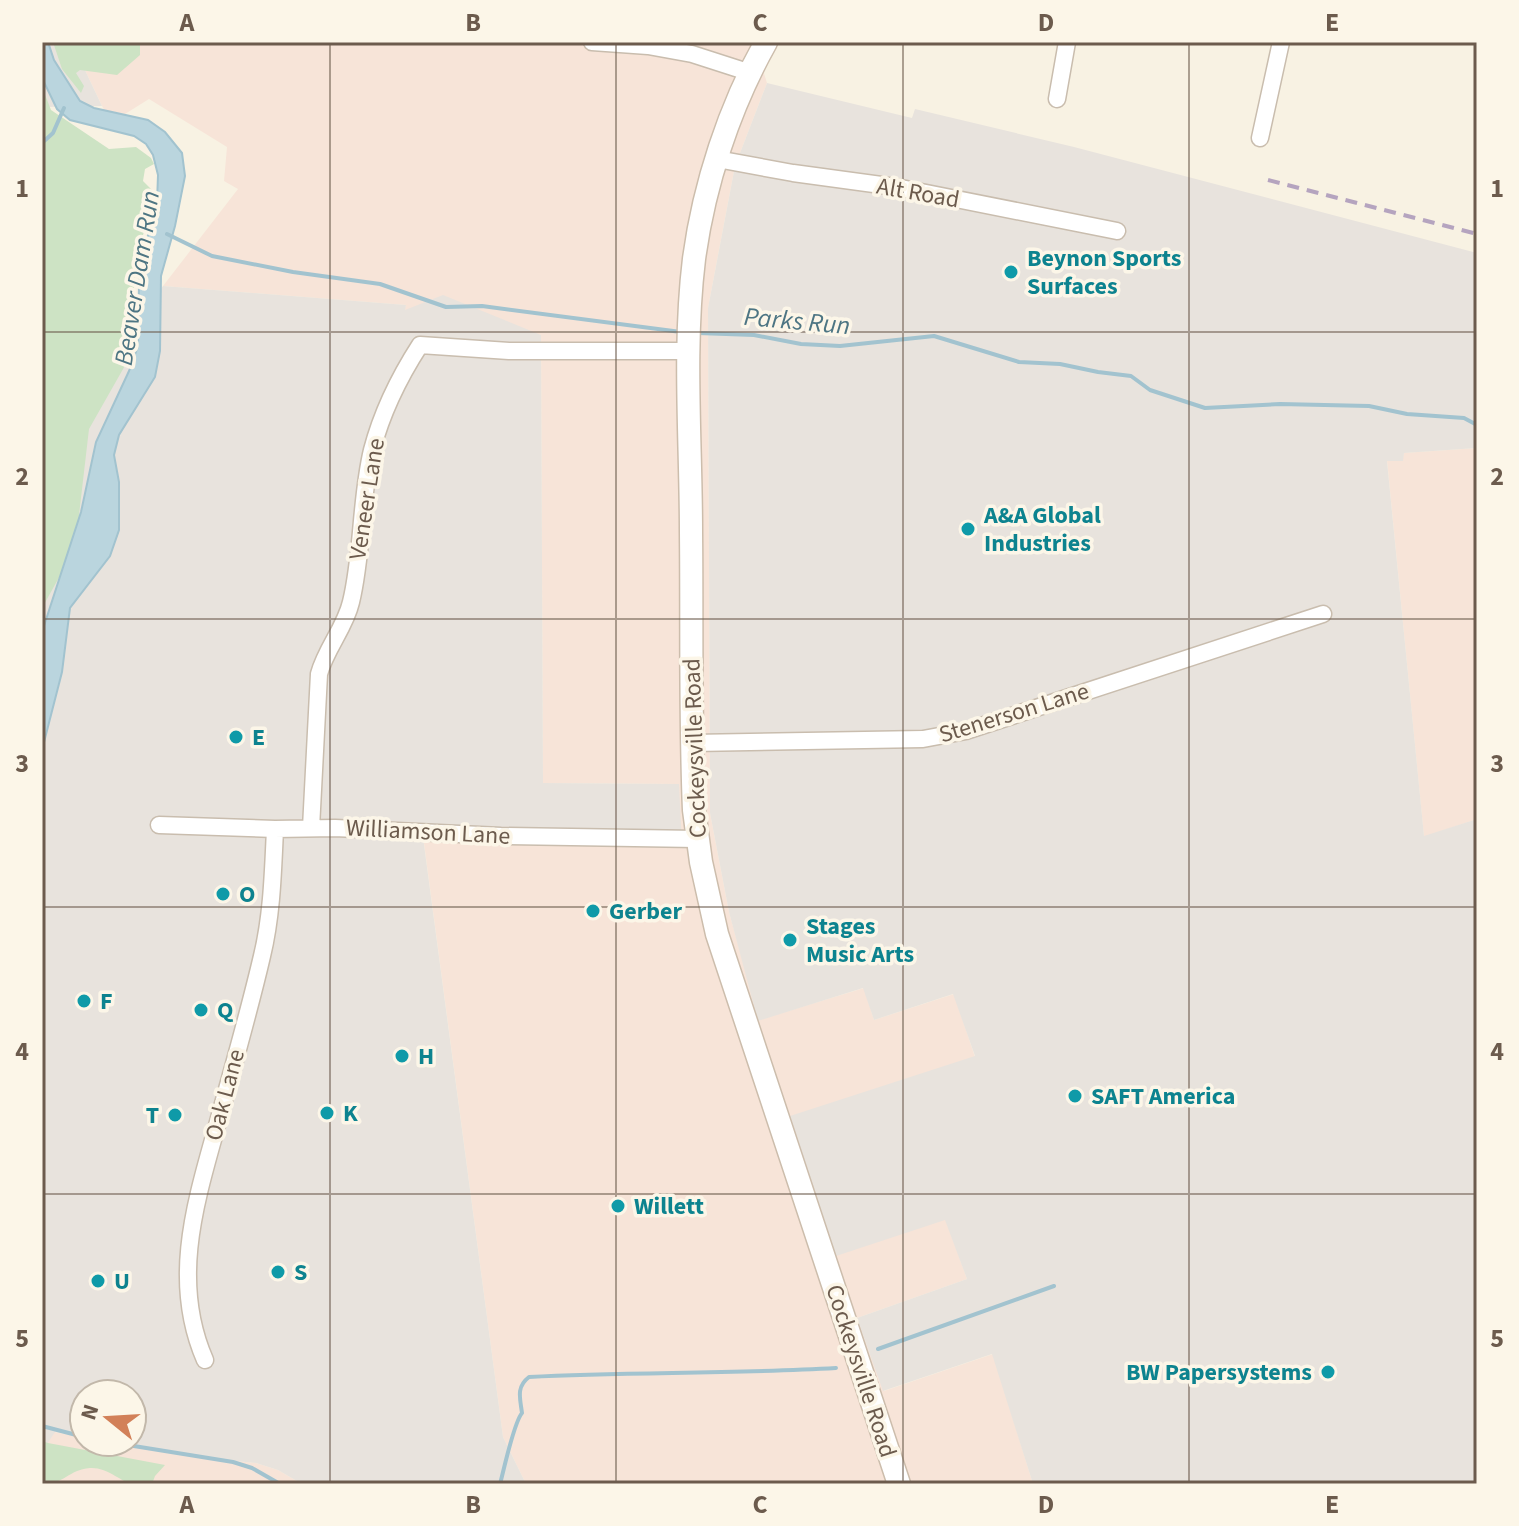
<svg xmlns="http://www.w3.org/2000/svg" width="1519" height="1526" viewBox="0 0 1519 1526" font-family="'Source Sans 3',sans-serif">
<style>
.commercial{fill:#f7e4d8}
.industrial{fill:#e8e3dd}
.green{fill:#cde3c4}
.water{fill:#bad5de;stroke:#a2c3cf;stroke-width:2}
.lines{fill:none;stroke-linecap:round;stroke-linejoin:round}
.stream{stroke:#a2c3cf;stroke-width:4}
.street-casing{stroke:#c9bdae;stroke-width:19}
.secondary-casing{stroke:#ccbdac;stroke-width:25}
.street{stroke:#fff;stroke-width:16}
.secondary{stroke:#fff;stroke-width:22}
.rail{stroke:#b5a4bf;stroke-width:4;stroke-dasharray:12 8;stroke-linecap:butt}
.grid{fill:none;stroke:#6c5b4d;stroke-width:2;stroke-opacity:0.55}
.culture-dot{fill:#0f9aa8;stroke:#fcf6e8;stroke-width:3}
.labels{text-anchor:middle;dominant-baseline:central;stroke-width:7;stroke-linejoin:round;paint-order:stroke}
.street-label{font-size:24px;fill:#6c5b4d;stroke:#fcf6e8}
.culture-label{font-size:24px;font-weight:bold;fill:#0d838f;stroke:#fcf6e8;text-anchor:start}
.water-label{font-size:26px;font-style:italic;fill:#4d7583;stroke:#fcf6e8}
.neatline{fill:none;stroke:#6c5b4d;stroke-width:3}
.grid-label{font-size:26px;text-anchor:middle;font-weight:bold;fill:#6c5b4d}
</style>
<rect width="100%" height="100%" fill="#f8f2e3"/>
<path class="commercial" d="M90,42H754L767,83L735,166L708,308L710,813L729,912L759,1020L864,988L874,1020L954,994L975,1057L790,1117L946,1220L967,1279L857,1318L884,1391L993,1354L1033,1484H526L503,1437L423,836L678,784L543,783L541,335L404,310L406,305L163,286L238,189L224,181L227,147L149,99L125,114L104,110L84,68Z
M1477,448V819L1424,837L1387,460L1402,461L1404,453Z
M54,1432L84,1437V1442H110L193,1457L256,1463L278,1470L302,1484H42V1442Z"/>
<path class="industrial" d="M42,42H90L84,68L102,106L42,107Z
M767,83L912,118L915,109L1074,147L1477,253V448L1404,453L1403,461H1387L1424,836L1477,819V1484H1033L992,1354L883,1391L857,1318L967,1279L945,1220L836,1256L790,1116L975,1056L953,994L874,1020L863,988L758,1021L729,912L710,813L708,308L735,166Z
M163,286L406,305L405,310L443,295L541,335L543,783L679,784L682,845L423,837L503,1437L526,1484H302L278,1470L256,1463L193,1457L110,1442H132V1394H84V1437L55,1432L47,1444L42,1442V442Z"/>
<path class="green" d="M53,42H140V55L117,75L80,70L76,73L84,86L81,93L62,69Z
M42,87L51,110L109,149L136,147L151,158L154,164L145,169L143,181L155,193L135,263L131,355L89,429L79,515L81,538L42,608Z
M42,1441L48,1443L165,1465L155,1476L152,1484C147,1484 138,1485 132,1484C118,1480 107,1467 90,1468C68,1470 65,1484 42,1484Z"/>
<path class="water" d="M42,42H48L54,60L80,101L94,108L148,120L165,132L182,153L185,176L175,226L161,276L160,351L155,377L119,435L114,455L119,482V530L110,556L70,608L62,672L42,750V632L81,512L96,442L129,371L138,346L139,283L148,235L157,203L158,175L153,155L146,144L134,136L70,120L57,109L42,78Z"/>
<g class="lines">
<path class="stream" d="M42,143L53,133L64,108
M167,234L212,256L293,272L380,284L446,307L482,306L681,332
M698,333L754,335L801,344L840,346L934,336L1019,362L1060,364L1098,372L1131,376L1150,390L1205,408L1280,404L1369,406L1407,414L1464,418L1477,425
M878,1349L1054,1286
M42,1426L84,1437
M109,1442L233,1462L252,1468L280,1484
M500,1484C504,1469 514,1422 522,1413C520,1398 516,1387 529,1377C632,1372 734,1374 836,1368"/>
<g class="street-casing">
<path id="street" d="M592,42L648,46L692,54L751,73
M1057,99L1067,42
M1260,138L1281,42
M717,159L793,173L896,187L1117,231
M693,743L923,739L966,731L1323,614
M159,825L275,829L335,828L501,836L697,839
M311,828L319,674C326,648 345,628 351,602C363,553 360,500 372,450C382,412 398,379 420,345L509,351H690
M205,1360C170,1280 196,1201 218,1122C233,1067 249,1012 262,956C272,915 273,871 275,829"/>
</g>
<g class="secondary-casing">
<path id="secondary" d="M766,42C729,108 704,185 694,259C683,349 691,442 691,532C692,624 690,717 694,810L701,862L717,934L899,1484"/>
</g>
<use href="#street" class="street"/>
<use href="#secondary" class="secondary"/>
<path class="rail" d="M1268,180L1477,234"/>
</g>
<path class="grid" d="M330,42V1484M616,42V1484M903,42V1484M1189,42V1484M42,332H1477M42,619H1477M42,907H1477M42,1194H1477"/>
<g class="culture-dot">
<circle cx="1011" cy="272" r="8"/>
<circle cx="968" cy="529" r="8"/>
<circle cx="236" cy="737" r="8"/>
<circle cx="223" cy="894" r="8"/>
<circle cx="593" cy="911" r="8"/>
<circle cx="790" cy="940" r="8"/>
<circle cx="84" cy="1001" r="8"/>
<circle cx="201" cy="1010" r="8"/>
<circle cx="402" cy="1056" r="8"/>
<circle cx="1075" cy="1096" r="8"/>
<circle cx="327" cy="1113" r="8"/>
<circle cx="175" cy="1115" r="8"/>
<circle cx="618" cy="1206" r="8"/>
<circle cx="278" cy="1272" r="8"/>
<circle cx="98" cy="1281" r="8"/>
<circle cx="1328" cy="1372" r="8"/>
</g>
<g class="labels">
<g class="street-label">
<text transform="translate(918 193) rotate(10)">Alt Road</text>
<text transform="translate(367 499) rotate(-81)">Veneer Lane</text>
<text transform="translate(1014 713) rotate(-17)">Stenerson Lane</text>
<text transform="translate(695 748) rotate(-92)">Cockeysville Road</text>
<text transform="translate(428 832) rotate(3)">Williamson Lane</text>
<text transform="translate(225 1095) rotate(-75)">Oak Lane</text>
<text transform="translate(861 1371) rotate(72)">Cockeysville Road</text>
</g>
<g class="culture-label">
<text x="1027" y="258">Beynon Sports<tspan x="1027" dy="28">Surfaces</tspan></text>
<text x="984" y="515">A&amp;A Global<tspan x="984" dy="28">Industries</tspan></text>
<text x="252" y="737">E</text>
<text x="239" y="894">O</text>
<text x="609" y="911">Gerber</text>
<text x="806" y="926">Stages<tspan x="806" dy="28">Music Arts</tspan></text>
<text x="100" y="1001">F</text>
<text x="217" y="1010">Q</text>
<text x="418" y="1056">H</text>
<text x="1091" y="1096">SAFT America</text>
<text x="343" y="1113">K</text>
<text x="159" y="1115" text-anchor="end">T</text>
<text x="634" y="1206">Willett</text>
<text x="294" y="1272">S</text>
<text x="114" y="1281">U</text>
<text x="1312" y="1372" text-anchor="end">BW Papersystems</text>
</g>
<g class="water-label">
<text transform="translate(137 278) rotate(-81)">Beaver Dam Run</text>
<text transform="translate(797 321) rotate(5)">Parks Run</text>
</g>
</g>
<rect width="1519" height="1526" fill="none" stroke="#fcf6e8" stroke-width="88"/>
<g transform="translate(108 1418) rotate(288)"><circle r="38" fill="#fcf6e8" stroke="#c2b8aa" stroke-width="2"/>
<path d="M0-6L14 30L0 20L-14 30Z" fill="#d28058"/>
<text y="-12" font-size="22" font-weight="bold" text-anchor="middle" fill="#6c5b4d">N</text>
</g>
<rect x="44" y="44" width="1431" height="1438" class="neatline"/>
<g class="grid-label">
<text x="187" y="31">A</text>
<text x="473" y="31">B</text>
<text x="760" y="31">C</text>
<text x="1046" y="31">D</text>
<text x="1332" y="31">E</text>
<text x="22" y="197">1</text>
<text x="1497" y="197">1</text>
<text x="22" y="485">2</text>
<text x="1497" y="485">2</text>
<text x="22" y="772">3</text>
<text x="1497" y="772">3</text>
<text x="22" y="1060">4</text>
<text x="1497" y="1060">4</text>
<text x="22" y="1347">5</text>
<text x="1497" y="1347">5</text>
<text x="187" y="1513">A</text>
<text x="473" y="1513">B</text>
<text x="760" y="1513">C</text>
<text x="1046" y="1513">D</text>
<text x="1332" y="1513">E</text>
</g>
</svg>
